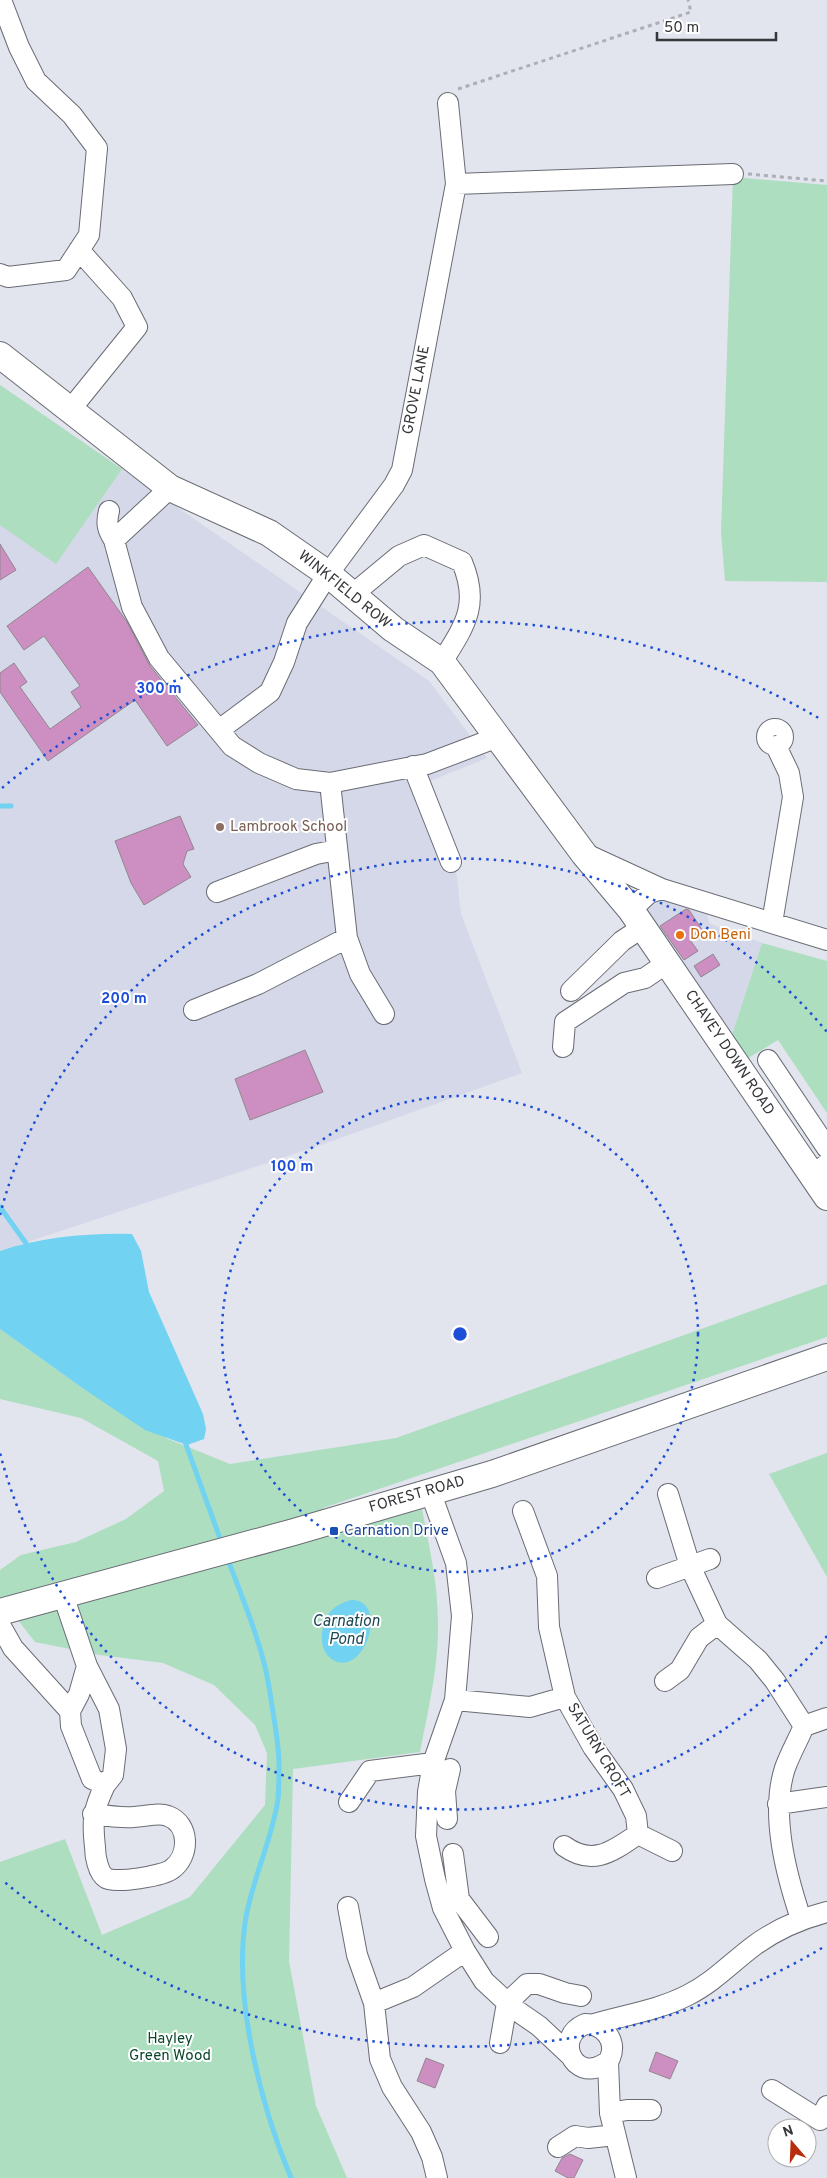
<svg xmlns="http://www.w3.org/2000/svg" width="827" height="2178" viewBox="0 0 827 2178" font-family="Overpass,sans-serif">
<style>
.built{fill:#d5d8e8}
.green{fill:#addebf}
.water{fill:#71d2f2}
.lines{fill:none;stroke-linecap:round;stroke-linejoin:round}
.stream{stroke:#71d2f2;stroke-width:5}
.building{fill:#cd8ec1;stroke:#90888f}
.minor-casing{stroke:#6a6c74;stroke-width:22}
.major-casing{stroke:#6a6c74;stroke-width:28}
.path{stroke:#adafb7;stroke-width:3;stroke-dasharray:4 4;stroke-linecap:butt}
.minor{stroke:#fff;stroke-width:20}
.major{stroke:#fff;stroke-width:26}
.ring{fill:none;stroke:#1d4ed8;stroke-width:2.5;stroke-dasharray:2.5 5}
.education-dot{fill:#8d6e63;stroke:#fff;stroke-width:2}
.food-dot{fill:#e8710a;stroke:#fff;stroke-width:2}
.transit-dot{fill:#1a4fb4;stroke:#fff;stroke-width:2}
.labels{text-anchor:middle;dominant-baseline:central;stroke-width:4;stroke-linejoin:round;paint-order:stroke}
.street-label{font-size:15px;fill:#35363a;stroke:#fff}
.education-label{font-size:15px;fill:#785e54;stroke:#fff;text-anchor:start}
.food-label{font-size:15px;fill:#c56008;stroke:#fff;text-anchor:start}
.transit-label{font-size:15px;fill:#164399;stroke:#fff;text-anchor:start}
.park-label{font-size:15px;fill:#09472a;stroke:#fff}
.water-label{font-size:16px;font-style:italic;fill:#1c4755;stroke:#fff}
.centre{fill:#1d4ed8;stroke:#fff;stroke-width:2.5}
.ring-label{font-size:15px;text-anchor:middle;font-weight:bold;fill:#1d4ed8;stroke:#fff;stroke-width:4;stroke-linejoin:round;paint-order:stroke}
</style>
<rect width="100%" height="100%" fill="#e2e4ee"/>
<path class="built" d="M0,385L429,681L487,758L423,784L456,869L461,914L522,1073L318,1146L0,1251Z
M659,899L709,911L707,915L709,923L762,943L731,1038L643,908Z"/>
<path class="green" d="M733,177L827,185V582L725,581L721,532Z
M0,385L122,469L56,564L0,525Z
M762,943L827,961V1113L778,1040L745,1060L731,1038Z
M827,1284V1337L323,1508L332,1533L422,1509C429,1546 438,1584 438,1623C439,1666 428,1710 420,1752L293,1769L289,1961L316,2106L347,2178H0V1862L65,1839L102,1935L190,1897L265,1805L267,1753L255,1725L214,1685L163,1663L100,1655L35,1642L0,1597V1570L21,1555L76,1542L126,1519L164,1491L158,1461L81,1418L0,1399V1329L81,1387L168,1439L230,1464L396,1438Z
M827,1453V1577L769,1474Z"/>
<path class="water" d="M132,1234L141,1251L149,1292L203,1414L206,1429L204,1439L187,1445L145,1430L81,1387L0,1329V1251C40,1237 90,1233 132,1234Z
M351,1600C389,1599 366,1675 335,1661C316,1652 320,1624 331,1611C336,1605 345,1602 351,1600Z"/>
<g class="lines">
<path class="stream" d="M0,806H11
M0,1207L28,1246
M184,1439L222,1544
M227,1557C241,1595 257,1632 266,1671C269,1685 271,1699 273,1712C276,1730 279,1748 279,1765C279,1776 279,1788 278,1799C272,1841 251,1881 245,1923C234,2001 261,2106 291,2178"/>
</g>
<path class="building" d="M0,544L16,570L0,580Z
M88,567L127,622L150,666L198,725L167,746L135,700L48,761L0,692V673L14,663L27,682L20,687L50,729L81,707L71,692L80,686L44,636L24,650L7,626Z
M180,816L194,849L187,851L183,864L191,877L144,905L131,883L115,841Z
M686,909L689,910L703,931L690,940L698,951L684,960L660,926Z
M713,954L720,965L701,977L694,966Z
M305,1050L323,1092L250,1120L235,1079Z
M656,2052L678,2061L670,2079L649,2071Z
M426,2058L444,2065L435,2088L417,2081Z
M570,2154L583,2160L574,2178H568L555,2171L562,2158Z"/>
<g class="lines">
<g class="minor-casing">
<path id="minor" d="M456,184L733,174
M0,274L8,277L66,270L89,235L97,148L72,115L36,81L19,47L1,0
M70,410L137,327L122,298L79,250
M170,488L114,540L132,607L159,658L232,746L259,763L296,779L330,783L427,764L498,737
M109,511C106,523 107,529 114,540
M352,595L399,556L424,545L462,562C480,605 465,625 442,662
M767 737a8 8 0 1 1 16 0a8 8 0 1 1-16 0Z
M219,730L270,692L284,662L297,623L328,574L394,485L402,470L456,184L448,103
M413,766L451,862
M330,783L347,938L360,974L384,1014
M586,854L662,889
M217,892L316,854L337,850
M631,910L649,893L662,889L827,940
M772,923L793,797L789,773L776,746
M571,991L622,941L643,927
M194,1010L258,984L347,938
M563,1047L565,1022L624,983L645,978L667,963
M768,1060L827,1148
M812,1175L827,1164
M430,1491L456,1563L462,1616L455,1700L433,1763L428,1792L426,1836L435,1879L443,1908L465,1951L484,1981L513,2008L539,2026L571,2056
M668,1494L690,1566L717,1624L758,1660L775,1681L804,1726
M523,1511L547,1576L549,1627L565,1697L593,1747L623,1789L636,1816L638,1834C613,1851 593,1867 564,1846
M657,1578L710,1559
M63,1595L87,1666L109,1709L116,1749L113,1775L105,1785L92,1779L71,1726L70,1711L79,1694L87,1666
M0,1625L13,1648L70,1711
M665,1681L680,1670L699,1638L717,1624
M455,1700L530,1707L565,1697
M445,1791L447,1819
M428,1792L445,1791L450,1769
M349,1802L370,1771L433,1763
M778,1804L827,1797
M93,1814C107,1816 120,1818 134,1817C145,1817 158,1812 168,1816C190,1824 190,1856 172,1869C164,1876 114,1884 106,1878C98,1873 95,1856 95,1847C92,1820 93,1810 105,1785
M638,1834L672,1851
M453,1854L459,1899
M348,1907L357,1955L374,2003
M443,1908L459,1899L488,1937
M801,1919C786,1874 770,1814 785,1768C790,1754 798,1740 804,1726L827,1718
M585,2024C602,2024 618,2039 610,2058C608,2062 606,2063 602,2065C574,2081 553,2038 585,2024Z
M594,2024C625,2015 659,2010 688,1995C714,1982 732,1962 755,1945C777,1929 800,1919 827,1912
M500,2043L507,2003L527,1984H539L565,1993L581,1996
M608,2062L610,2113L626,2178
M772,2090L820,2120L827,2106
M610,2113L627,2110H651
M558,2147L575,2136L588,2138L615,2135
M437,2178L432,2157L421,2132L392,2087L380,2059L374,2003L413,1987L465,1951"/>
</g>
<g class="major-casing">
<path id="major" d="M0,355L170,488L269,533L328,574L393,629L442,662L584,854L631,910L827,1197
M0,1612L294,1532L492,1474L827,1357"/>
</g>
<path class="path" d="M458,89L691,12L688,0
M748,174L827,181"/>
<use href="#minor" class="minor"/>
<use href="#major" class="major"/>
</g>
<g class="ring">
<circle cx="460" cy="1334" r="238"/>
<path d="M827 1636A475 475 0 0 1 0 1453M0 1215A475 475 0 0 1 827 1032"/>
<path d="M822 1948A713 713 0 0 1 2 1880M2 788A713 713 0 0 1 822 720"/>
</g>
<circle class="education-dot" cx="220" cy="827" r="5"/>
<circle class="food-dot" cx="680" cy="935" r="5"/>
<rect class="transit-dot" x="329" y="1526" width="10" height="10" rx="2.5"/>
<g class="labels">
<g class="street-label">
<text transform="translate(417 390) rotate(-79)">GROVE LANE</text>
<text transform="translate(344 590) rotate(39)">WINKFIELD ROW</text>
<text transform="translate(729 1053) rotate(56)">CHAVEY DOWN ROAD</text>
<text transform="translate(417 1495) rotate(-16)">FOREST ROAD</text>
<text transform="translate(598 1751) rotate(59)">SATURN CROFT</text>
</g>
<g class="education-label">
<text x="230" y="827">Lambrook School</text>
</g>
<g class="food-label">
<text x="690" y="935">Don Beni</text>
</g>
<g class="transit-label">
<text x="344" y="1531">Carnation Drive</text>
</g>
<g class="park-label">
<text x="170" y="2039">Hayley<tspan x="170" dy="17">Green Wood</tspan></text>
</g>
<g class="water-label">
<text x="346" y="1622">Carnation<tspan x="346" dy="18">Pond</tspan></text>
</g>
</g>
<circle cx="460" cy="1334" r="8" class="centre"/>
<g class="ring-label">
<text x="159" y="693">300 m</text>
<text x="124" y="1003">200 m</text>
<text x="292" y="1171">100 m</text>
</g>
<g transform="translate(792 2143) rotate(341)"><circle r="24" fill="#ffffff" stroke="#aeafb0"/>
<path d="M0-4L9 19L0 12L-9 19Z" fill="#b82d0e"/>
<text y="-8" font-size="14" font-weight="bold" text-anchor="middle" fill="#35363a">N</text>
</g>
<path d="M657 32v8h119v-8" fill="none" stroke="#35363a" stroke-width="2.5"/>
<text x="664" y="32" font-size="15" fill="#35363a" stroke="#ffffff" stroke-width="4" paint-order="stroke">50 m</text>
</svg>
